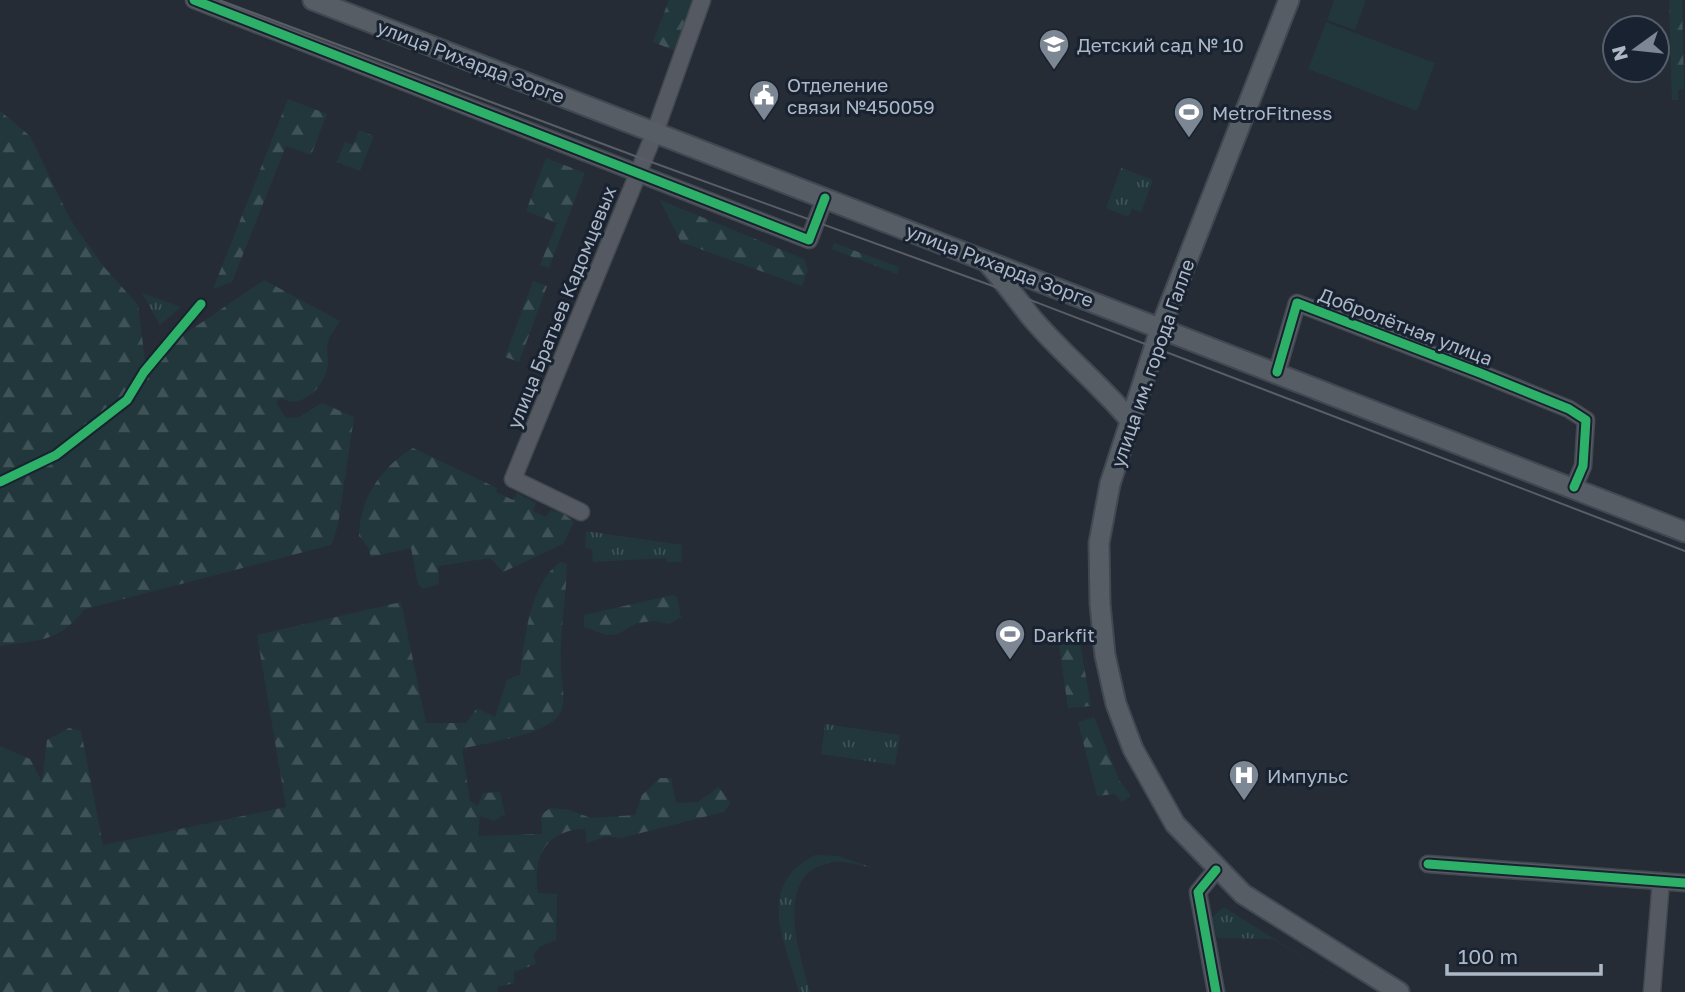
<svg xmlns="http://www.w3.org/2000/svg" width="1685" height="992" viewBox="0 0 1685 992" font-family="'Golos Text',sans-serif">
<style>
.grass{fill:url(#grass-tufts)}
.forest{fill:url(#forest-firs)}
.garden{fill:#22373b}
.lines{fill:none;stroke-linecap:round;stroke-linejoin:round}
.minor-casing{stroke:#43484f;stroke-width:19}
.major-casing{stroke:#424851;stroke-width:23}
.minor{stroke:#555a62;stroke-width:16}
.major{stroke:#575d65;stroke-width:19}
.tram{stroke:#595e66;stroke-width:2}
.cycleway-casing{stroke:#182230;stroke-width:13}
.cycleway{stroke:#2db169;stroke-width:9}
.labels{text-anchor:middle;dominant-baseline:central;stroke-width:6;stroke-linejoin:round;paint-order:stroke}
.poi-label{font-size:19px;fill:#adb8c7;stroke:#182230;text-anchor:start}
.street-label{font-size:19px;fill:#adb8c7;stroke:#182230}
</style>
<defs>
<pattern id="grass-tufts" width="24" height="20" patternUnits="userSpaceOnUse" patternTransform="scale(1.75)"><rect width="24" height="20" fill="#22373b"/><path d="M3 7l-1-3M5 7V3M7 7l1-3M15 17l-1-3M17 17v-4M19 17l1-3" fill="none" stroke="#3f5256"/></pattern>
<pattern id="forest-firs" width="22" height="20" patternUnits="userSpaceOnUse" patternTransform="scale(1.75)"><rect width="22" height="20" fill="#22373b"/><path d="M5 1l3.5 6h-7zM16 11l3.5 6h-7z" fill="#3f5256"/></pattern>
</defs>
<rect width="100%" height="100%" fill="#252c35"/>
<path class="grass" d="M1121,168L1153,180L1141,212L1132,209L1128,217L1106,208Z
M142,293L181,307L160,325Z
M586,531L682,545L681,562H667L666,558L593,562L592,549L585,548Z
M825,724L900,735L895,765L821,754Z
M815,855L838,856L873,868C862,866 847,861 835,862C770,869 800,955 810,992H799C785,941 754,887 815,855Z
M1222,908H1225L1335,977L1273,939L1217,938L1212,918Z"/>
<path class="forest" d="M669,0H696L676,51L653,42Z
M1669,0H1682L1684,89L1678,90V100H1672Z
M288,99L327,114L311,155L286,146L232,282L213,289Z
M0,111L30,136L70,219L104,267L138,305L145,361L264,280L340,321C336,327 331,334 328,341C325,350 330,360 327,369C323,388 301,410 281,398L276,403L286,418L299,417L322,403L354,417L338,525L331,545L85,609C57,643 42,639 0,646Z
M359,130L374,136L360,171L337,162L345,142L353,145Z
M546,158L585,173L549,268L540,265L557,223L526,211Z
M660,200L804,259L808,270L802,286L681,242Z
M834,243L899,267L897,274L832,249Z
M533,281L547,286L519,362L505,357Z
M413,448L497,488L496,492L513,500L517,493L536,503L533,511L546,517L551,510L564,514L574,522L563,544L503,572L490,558L438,566L439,584L423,589L418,584L411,548L371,557L368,547L359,536C359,500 381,467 413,448Z
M561,562L567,564C566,601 559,635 561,672C562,685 567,703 559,715C544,736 487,742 462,749L470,801L478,806L483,793L500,792L505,814L494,821L480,816L478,836L542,834L541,815L550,808L569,810L591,818L635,815L642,795L660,778H671L676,803L698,802L719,787L730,803L724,812L621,838L606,836L587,843L585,829C546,830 532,856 538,893L557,894L556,940L539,947L534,955L536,964L514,972V983L498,987V992H0V746L30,759L42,782L47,740L69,728L81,731L103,845L286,807L257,635L401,602L426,723H466L477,708L495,717L507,680L520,675C524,641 530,581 561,562Z
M673,595L677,597L681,617L669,624L654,621L637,623L618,634L606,635L584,627V615Z
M1057,631L1078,632L1091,706L1068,708Z
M1094,717L1119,780L1131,796L1122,802L1115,794L1097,796L1078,722Z"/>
<path class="garden" d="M1334,0H1366L1355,30L1327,20Z
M1326,22L1435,63L1417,111L1308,69Z"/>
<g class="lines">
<g class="minor-casing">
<path id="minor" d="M194,0L809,240L825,198
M1277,372L1297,303L1480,373L1569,409L1586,420L1583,466L1574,487
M581,512L513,479L655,132L702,0
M1428,864L1685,883
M1216,992L1198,892L1216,870
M1652,992L1661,881"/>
</g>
<g class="major-casing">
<path id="major" d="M313,0L1685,532
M1289,0L1161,327L1110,484L1099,543L1100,604L1105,655L1116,704L1133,749L1175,824L1243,894L1399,992
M987,262C1003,280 1016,298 1031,317C1061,353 1099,383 1129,419"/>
</g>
<use href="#minor" class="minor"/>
<use href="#major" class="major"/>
<path class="tram" d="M219,0L643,159L1012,293L1685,551"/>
<g class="cycleway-casing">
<path id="cycleway" d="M194,0L809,240L825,198
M1277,372L1297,303L1480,373L1569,409L1586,420L1583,466L1574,487
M0,482L56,455L127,400L144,372L201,304
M1428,864L1685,883
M1216,992L1198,892L1216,870"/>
</g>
<use href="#cycleway" class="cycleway"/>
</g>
<defs>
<g id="school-pin" transform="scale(1.575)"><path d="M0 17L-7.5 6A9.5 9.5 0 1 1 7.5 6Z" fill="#7d8794" stroke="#182230"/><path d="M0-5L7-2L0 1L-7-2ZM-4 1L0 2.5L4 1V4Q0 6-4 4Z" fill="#fff"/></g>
<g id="civic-pin" transform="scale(1.575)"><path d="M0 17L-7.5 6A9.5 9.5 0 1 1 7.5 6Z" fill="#7d8794" stroke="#182230"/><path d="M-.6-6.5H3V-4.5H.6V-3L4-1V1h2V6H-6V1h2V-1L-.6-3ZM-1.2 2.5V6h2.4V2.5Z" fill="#fff"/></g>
<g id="stadium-pin" transform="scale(1.575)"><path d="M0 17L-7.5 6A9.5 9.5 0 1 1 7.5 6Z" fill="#7d8794" stroke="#182230"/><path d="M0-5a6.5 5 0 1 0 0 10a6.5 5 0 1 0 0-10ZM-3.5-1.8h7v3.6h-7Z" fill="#fff"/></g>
<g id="hospital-pin" transform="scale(1.575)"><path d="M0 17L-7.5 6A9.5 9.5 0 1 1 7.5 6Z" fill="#7d8794" stroke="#182230"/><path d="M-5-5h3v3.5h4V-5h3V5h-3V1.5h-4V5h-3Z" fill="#fff"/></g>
</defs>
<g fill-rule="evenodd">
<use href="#school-pin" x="1054" y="44"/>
<use href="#civic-pin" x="764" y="95"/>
<use href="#stadium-pin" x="1189" y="112"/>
<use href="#stadium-pin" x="1010" y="634"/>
<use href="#hospital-pin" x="1244" y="775"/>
</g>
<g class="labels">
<g class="poi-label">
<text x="1077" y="44">Детский сад № 10</text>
<text x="787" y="84">Отделение<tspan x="787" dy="22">связи №450059</tspan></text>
<text x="1212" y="112">MetroFitness</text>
<text x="1033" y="634">Darkfit</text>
<text x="1267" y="775">Импульс</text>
</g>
<g class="street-label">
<text transform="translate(471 61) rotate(21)">улица Рихарда Зорге</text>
<text transform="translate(1000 265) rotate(21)">улица Рихарда Зорге</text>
<text transform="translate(561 307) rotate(-68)">улица Братьев Кадомцевых</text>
<text transform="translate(1406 326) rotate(21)">Добролётная улица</text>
<text transform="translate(1152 363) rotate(-71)">улица им. города Галле</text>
</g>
</g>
<g transform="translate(1636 49) rotate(255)"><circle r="33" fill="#182230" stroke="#545e6c" stroke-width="2"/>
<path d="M0-5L12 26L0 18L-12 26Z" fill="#7d8794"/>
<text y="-10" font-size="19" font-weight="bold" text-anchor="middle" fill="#adb8c7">N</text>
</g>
<path d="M1447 964v10h154v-10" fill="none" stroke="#adb8c7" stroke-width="3.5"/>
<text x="1458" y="964" font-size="21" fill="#adb8c7" stroke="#182230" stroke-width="5" paint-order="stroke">100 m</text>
</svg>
